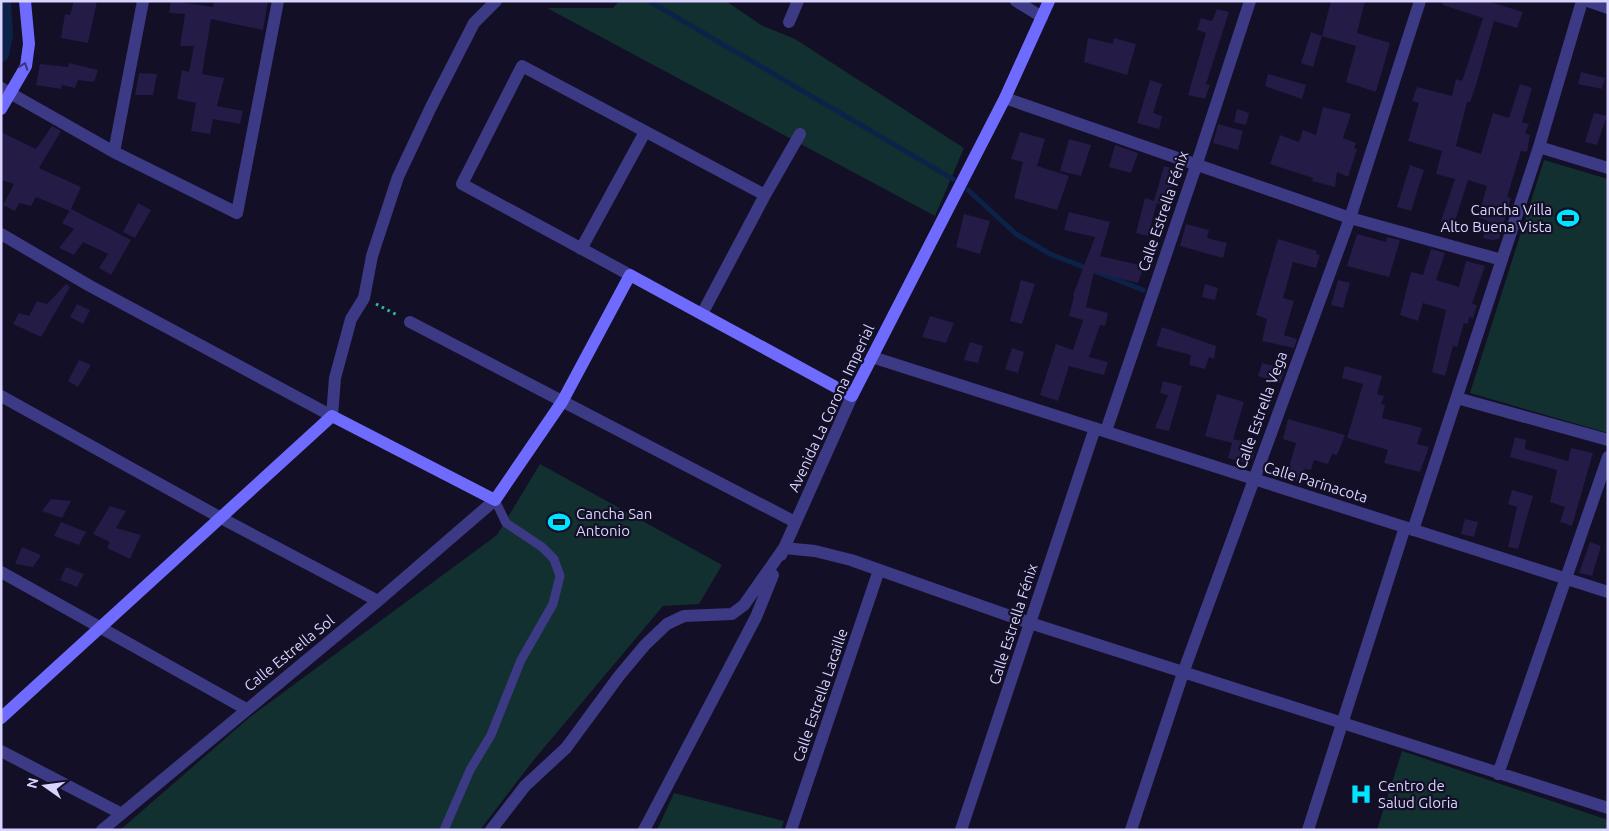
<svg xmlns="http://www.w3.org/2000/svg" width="1609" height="831" viewBox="0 0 1609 831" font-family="Ubuntu,sans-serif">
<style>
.green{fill:#12302f}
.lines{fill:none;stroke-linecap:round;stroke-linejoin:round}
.stream{stroke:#0c2248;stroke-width:5}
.canal{stroke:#0c2248;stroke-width:16}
.building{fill:#241b47}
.path{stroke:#2fb8b0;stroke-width:3;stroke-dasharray:2.5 4;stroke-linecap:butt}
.lane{stroke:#3d3a85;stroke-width:9}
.street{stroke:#3d3a85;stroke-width:12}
.secondary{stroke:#6f6bff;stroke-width:12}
.oneway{stroke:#38347d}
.labels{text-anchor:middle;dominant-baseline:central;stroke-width:4.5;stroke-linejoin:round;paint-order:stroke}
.poi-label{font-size:15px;fill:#d9d4ff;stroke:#130f26;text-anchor:start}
.street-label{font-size:15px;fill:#d9d4ff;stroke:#130f26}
</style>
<rect width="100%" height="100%" fill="#130f26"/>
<path class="green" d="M619,1H726L761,25L795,39L964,148L935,216L547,8H613Z
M1544,160L1608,179V433L1470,393Z
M540,464L722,565L699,604L663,606L532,762L480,830H120L250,717L497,535Z
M1402,751L1608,820V830H1377Z
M674,793L784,821L781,830H657Z"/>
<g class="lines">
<path class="stream" d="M649,1L953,179
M968,190L1016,234L1050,254L1143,290"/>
<path class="canal" d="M1,54L5,36L3,1"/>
</g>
<path class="building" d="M74,1H97L88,43L61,38L65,14L70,15Z
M171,1L213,7L214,1H268L263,30L211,19L202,74L224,78L217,106L243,111L240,124L213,119L210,134L191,131L196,103L177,99L182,70L189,72L194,46H180L185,14L169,13Z
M1331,1H1365L1357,33L1390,43L1376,92L1346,82L1356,46L1322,36Z
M1443,1H1487L1523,12L1517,28L1494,21L1476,85L1470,102H1467L1456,146L1481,154L1493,113L1509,118L1520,84L1532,88L1522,122L1529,124L1525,133L1530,135L1527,152L1521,151L1507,197L1511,198L1499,239L1492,240L1483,238L1488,221L1478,217L1487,186L1468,180L1454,224L1441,221L1455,179L1436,174L1442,151L1408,141L1419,103L1412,101L1417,87L1452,96L1456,79L1462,81L1483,18L1443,5Z
M1217,9L1229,12L1206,84L1210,85L1205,99L1188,95L1206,33L1197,30L1201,18L1212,21Z
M1311,32L1322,36L1313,67L1301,63Z
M1088,38L1113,44L1114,38L1136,44L1127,75L1084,62Z
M69,63L98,70L94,82L78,80L75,88L62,85L61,89L36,85L40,64L68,67Z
M1581,72L1605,78L1602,89L1578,84Z
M139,73L157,74L153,95H135Z
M1268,74L1306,85L1302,99L1265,86Z
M1150,80L1162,84L1153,113L1162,116L1159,129L1137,123Z
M1323,107L1351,114L1343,138L1356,143L1354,148L1357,149L1348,177L1337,172L1335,187L1312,181L1313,178L1270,164L1280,135L1299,142L1303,130L1316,135Z
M1237,109L1249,113L1246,125L1234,122Z
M1594,113L1607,116L1597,145L1585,142Z
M1218,124L1243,131L1238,150L1213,143Z
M52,126L61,131L39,168L81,187L70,211L36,197L31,206L19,203L15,211L3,205L14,184L1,180V132L36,149Z
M1020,132L1045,139L1037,166L1069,176L1057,210L1014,198L1023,162L1011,159Z
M1069,139L1091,145L1081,176L1060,171Z
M1115,145L1138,153L1131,173L1109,167Z
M1410,165L1424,170L1411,211L1397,207Z
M1164,166L1178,170L1166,205L1157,203L1148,236L1136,233L1145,198L1154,201Z
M138,203L151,210L135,238L123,232Z
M71,209L131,240L111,275L99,268L108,254L83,242L74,255L59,248L74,229L62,223Z
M1069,212L1110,222L1100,256L1144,266L1138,283L1094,272L1086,307L1108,313L1105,326L1100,325L1089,357L1108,362L1104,375L1069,366L1058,401L1040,395L1056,344L1073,350L1083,320L1069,316L1074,296L1073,295L1095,237L1064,230Z
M964,214L990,221L980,254L956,247Z
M1186,224L1209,230L1207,238L1227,243L1223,258L1180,246Z
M1357,234L1386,242L1387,237L1400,240L1389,277L1347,266Z
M1278,239L1317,251L1316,254L1320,255L1316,268L1293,262L1283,298L1294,301L1284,335L1297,339L1294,348L1262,341L1267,319L1256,315Z
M1431,249L1445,253L1436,280L1459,287L1466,261L1485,266L1472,304L1477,305L1473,318L1469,317L1468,324L1464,323L1457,347L1453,346L1445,376L1432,372L1446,310L1423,303L1418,321L1400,315L1411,272L1423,275Z
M1021,280L1035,284L1022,324L1010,321Z
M1338,280L1350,283L1343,308L1331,305Z
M66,284L70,287L41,337L13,324L19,313L29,316L37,301L47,304Z
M1205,284L1218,288L1215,300L1202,297Z
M77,304L90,310L83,324L70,317Z
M930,316L954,323L946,343L922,337Z
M1162,327L1216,346L1214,359L1209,357L1205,369L1189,365L1191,355L1156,346Z
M970,342L983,346L978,363L964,360Z
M1012,348L1024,352L1018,373L1005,369Z
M79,360L91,365L78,387L68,381Z
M1262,363L1285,369L1280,383L1258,376Z
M1345,366L1382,376L1377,394L1384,396L1381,404L1385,405L1382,418L1422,428L1417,444L1429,447L1420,472L1384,463L1388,450L1347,438L1363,384L1342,378Z
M1163,381L1182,386L1169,431L1155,428L1168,395L1160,393Z
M1217,394L1244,402L1233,439L1256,445L1253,459L1246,463L1228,458L1232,443L1205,436Z
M1288,419L1345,435L1337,455L1332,454L1328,464L1314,460L1311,470L1304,469L1300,482L1286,478L1296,443L1283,439Z
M1515,437L1526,440L1525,449L1568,461L1571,448L1593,453L1572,526L1560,522L1565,507L1550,502L1557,470L1510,457Z
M1512,490L1533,496L1518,549L1508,547L1517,507L1508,504Z
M51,499L71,501L62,518L42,511Z
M110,506L126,511L116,528L141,535L130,559L107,548L110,542L93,534Z
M1465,519L1478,522L1474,537L1461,534Z
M61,522L86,532L79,545L54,536Z
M1590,542L1601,546L1592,576L1579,573Z
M22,547L41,555L33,567L15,564Z
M66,567L84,574L77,587L60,580Z"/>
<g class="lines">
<path class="path" d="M376,304L399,316"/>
<path class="lane" d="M444,830L470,770L491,735L521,660L553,604L560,576L554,559L542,547L506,523L495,500"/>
<path class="street" d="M1016,1L1042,17
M1588,1L1608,8
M789,22L798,1
M1,88L114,152L237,213L278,1
M1005,98L1350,218L1502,260
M1539,147L1608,168
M114,152L143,1
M1,234L90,286L332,416L335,378L351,319L364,298L372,256L398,177L431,107L474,23L496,1
M581,249L645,132
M630,275L462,184L522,66L765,195
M702,314L765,195L800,134
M410,322L795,522
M872,357L1608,592
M1,396L221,518L378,601
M1457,398L1608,440
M1106,431L1197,163L1250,1
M1413,530L1539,147L1582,1
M781,555L852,396
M1,572L246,709
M1,751L120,813
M1498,774L1608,457
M102,830L378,601L495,500
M491,830L525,786L566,748L619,676L645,645L667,624L684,616L732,614L744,605L784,548L815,551L851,560L1030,623L1608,808
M644,830L756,617L773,575
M791,830L879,570
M961,830L1095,428
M1131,830L1183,673L1350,218L1420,1
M1308,830L1405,527"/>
<path class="secondary" d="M1,109L26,66L29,44L25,1
M1,718L332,416L495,500L562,402L630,275L852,396L1005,98L1049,1"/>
</g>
<defs><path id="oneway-chevron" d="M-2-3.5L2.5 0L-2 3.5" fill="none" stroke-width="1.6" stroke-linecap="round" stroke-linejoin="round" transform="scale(1.25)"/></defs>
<use class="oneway" href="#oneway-chevron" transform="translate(24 66) rotate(-70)"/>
<defs>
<g id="stadium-bare" transform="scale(1.725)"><path d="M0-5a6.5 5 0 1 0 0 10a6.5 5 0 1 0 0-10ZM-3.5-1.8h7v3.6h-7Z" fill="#00e5ff" stroke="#130f26" stroke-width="2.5" paint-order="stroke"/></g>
<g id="hospital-bare" transform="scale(1.725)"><path d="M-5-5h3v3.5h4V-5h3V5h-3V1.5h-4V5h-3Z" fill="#00e5ff" stroke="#130f26" stroke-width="2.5" paint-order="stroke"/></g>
</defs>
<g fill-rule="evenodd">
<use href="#stadium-bare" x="1568" y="218"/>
<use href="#stadium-bare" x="559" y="522"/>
<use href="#hospital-bare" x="1361" y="794"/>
</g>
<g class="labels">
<g class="poi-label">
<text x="1552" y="209" text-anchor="end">Cancha Villa<tspan x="1552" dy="17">Alto Buena Vista</tspan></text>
<text x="576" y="513">Cancha San<tspan x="576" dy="17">Antonio</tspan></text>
<text x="1378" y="785">Centro de<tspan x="1378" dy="17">Salud Gloria</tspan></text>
</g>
<g class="street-label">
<text transform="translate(1163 211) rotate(-71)">Calle Estrella Fénix</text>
<text transform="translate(831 408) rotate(-65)">Avenida La Corona Imperial</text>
<text transform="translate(1261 410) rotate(-70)">Calle Estrella Vega</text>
<text transform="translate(1316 482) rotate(17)">Calle Parinacota</text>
<text transform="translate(1013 624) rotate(-72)">Calle Estrella Fénix</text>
<text transform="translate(289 653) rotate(-39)">Calle Estrella Sol</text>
<text transform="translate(820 695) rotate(-71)">Calle Estrella Lacaille</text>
</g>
</g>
<rect width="1609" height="831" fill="none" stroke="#d9d4ff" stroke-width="5"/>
<g transform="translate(45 786) rotate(284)" stroke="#130f26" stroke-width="4" paint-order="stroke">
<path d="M0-4L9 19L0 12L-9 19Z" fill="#d9d4ff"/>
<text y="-8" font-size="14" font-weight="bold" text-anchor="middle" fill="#d9d4ff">N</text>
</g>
</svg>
